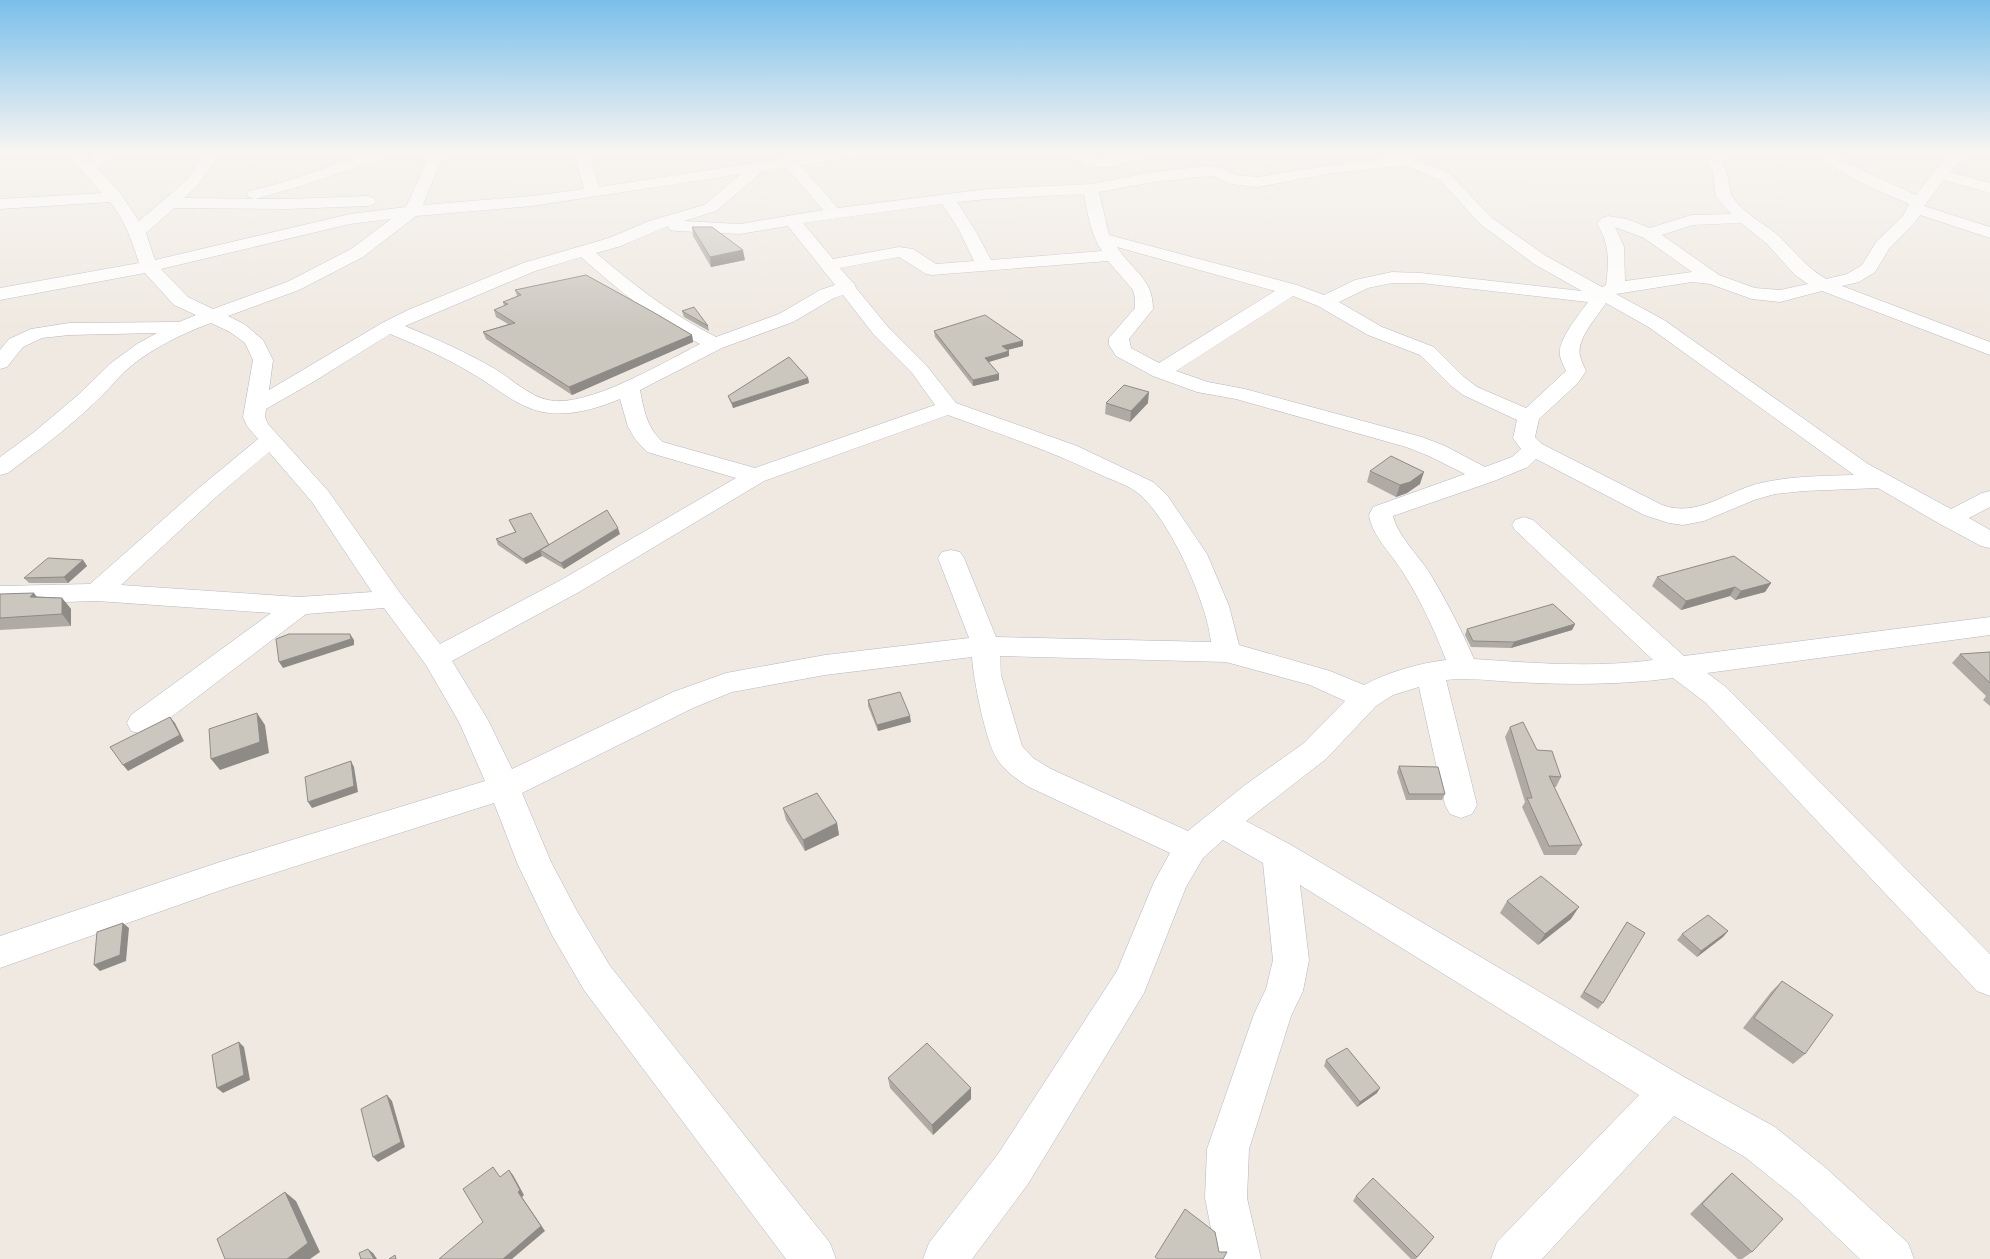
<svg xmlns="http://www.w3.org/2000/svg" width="1990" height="1259" viewBox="0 0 1990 1259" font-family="Lato,sans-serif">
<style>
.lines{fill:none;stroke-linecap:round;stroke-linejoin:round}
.minor-casing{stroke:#b4b7c1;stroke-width:1}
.minor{fill:#fff;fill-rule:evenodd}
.wall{fill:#afaba4}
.shaded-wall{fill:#8e8b86}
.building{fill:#cbc7bf;stroke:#8e8b86}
</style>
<rect width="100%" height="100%" fill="#efe9e1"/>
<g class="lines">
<g class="minor-casing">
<path id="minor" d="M66,152H82L89,160L101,152H119L97,168L121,194L139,221L187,180L206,152H221L197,186L184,198L287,199L368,196L374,198L376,201L374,204L368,206L287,209L174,208L146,233L155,260L350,214L406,207L424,167L433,152H447L438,167L423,205L532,196L584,189L574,152H588L599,187L825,152H862L855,156L800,165L838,208L987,189L1091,184L1154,172L1208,166L1224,169L1235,175L1258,177L1332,165L1389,158L1385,154L1386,152H1400L1450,174L1492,218L1546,256L1602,287L1606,285C1609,262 1610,244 1597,224L1602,218L1608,216L1627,219L1650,228L1691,215L1731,214L1716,197L1713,172L1709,163L1715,152H1729L1723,163C1730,175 1728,189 1732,196C1742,213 1766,224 1780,237C1797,254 1805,266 1826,279L1847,274L1862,265L1876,242L1903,216L1909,204C1888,194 1836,175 1824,157L1825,152H1837L1847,163L1916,195L1935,171L1953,152H1969L1950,172L1990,183V193L1944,180L1924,206L1990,227V238L1920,215L1916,221L1889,249L1875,272L1859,282L1842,286L1990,342V355L1822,291L1780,302L1752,299L1710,284L1692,282L1616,294L1664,320L1868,464L1951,509L1982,493L1990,491V507L1969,518L1990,530V548L1981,546L1940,524L1878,488L1804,491L1775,494L1754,500L1704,521L1683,525L1669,523L1644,515L1536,459L1528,467L1494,481L1393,516C1398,536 1418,555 1429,572C1446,600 1461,629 1474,659C1533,663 1594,668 1653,660L1515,530L1512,525L1515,520L1524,517L1533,520L1684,656L1990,617V635L1707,673L1726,687L1990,954V996L1977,991L1706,703L1673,678C1621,685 1568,685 1515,682C1492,681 1470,677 1446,680L1477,805L1472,814L1461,818L1450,814L1445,805L1419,687L1393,695L1376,706L1326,759L1246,821L1291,845L1684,1077L1775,1127L1826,1168L1908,1243L1914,1259H1860L1796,1198L1745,1157L1674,1116L1542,1259H1491L1497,1242L1639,1095L1300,885L1309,960L1303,991L1291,1016L1249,1149L1247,1198L1261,1259H1217L1205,1198L1207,1149L1254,1014L1266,989L1273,960L1263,863L1223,840L1203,858L1186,887L1144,993L1028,1184L972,1259H923L929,1243L998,1154L1117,971L1154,882L1170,853L1029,787C1016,779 1005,771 997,759C986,743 973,678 972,657L825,675L732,692L693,708L522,793L551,862L578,913L610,966L830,1243L836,1259H786L584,990L552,935L518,865L494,803L224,889L0,968V936L223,861L485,781L459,722L426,665L384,608L306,614L153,731L142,734L131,731L127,723L131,715L271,613L97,601L0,604V586L90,584L200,487L258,439L247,426L243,417L253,360L245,343L230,332L211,323C181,334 148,350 124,372C113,383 104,395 92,405C66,430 37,451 8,473L0,475V457L33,433L78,395L111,363L137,344L157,333L69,335L42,338L23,347L7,367L0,369V350L9,339L31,329L69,323L179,322L196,315L174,305L145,273L0,300V288L139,263C132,241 125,220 110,202L0,209V199L102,193ZM1405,165L1440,180L1480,224L1534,264L1582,291L1421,273L1392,272L1355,280L1324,295L1297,285L1109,235L1099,192L1154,182L1208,176H1215L1230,184L1258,187L1332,173ZM786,167L823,210L740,224L684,221L716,211L763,171ZM741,174L704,205L649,221L609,238L523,263L408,310L382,323L269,390L273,360L263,340L244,324L228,316L299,290L363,257L416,216L532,206ZM1084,194C1088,215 1090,233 1102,251L991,260L975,230L957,202L987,199ZM942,204L959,230L974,261L936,264L913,249L899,247L833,259L803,223ZM391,219L351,249L287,282L213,309L188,297L161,269L350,224ZM1741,223L1767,244L1795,275L1808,284L1780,290L1755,288L1719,275L1662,235L1693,225ZM668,226L670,230L676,231L740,234L788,226L835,285L820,290L779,314L716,337C672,315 634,285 596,253L621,246ZM1615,227L1644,238L1692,272L1625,281L1624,247ZM1117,247L1275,291L1159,363L1131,348L1129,339L1153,309C1153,278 1132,271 1117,247ZM581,257C618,290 656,321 700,344C664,362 586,409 548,400C529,396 512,379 495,369C466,352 436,339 405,326L535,271ZM899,257L926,274L932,275L1108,261L1133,290L1135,298V308L1109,338V345L1116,356L1153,376L1197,392L1236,399L1406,447L1429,456L1465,474L1373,507L1369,515C1372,536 1391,553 1402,571C1420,599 1434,629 1446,660C1420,663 1388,672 1364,685L1330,671L1239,645L1229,606L1207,554L1167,495L1153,482L1077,446L956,403L926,365L888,327L856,288L854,283L852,282L840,268ZM1392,283H1421L1588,302C1579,315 1557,340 1560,356C1561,361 1564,366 1566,371L1526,408L1477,387L1464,377L1434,347L1382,327L1339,302L1368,288ZM843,295L874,335L912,373L935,405L755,468L663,442C647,428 644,411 640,390L722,348L793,322L834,298ZM1293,296L1318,306L1368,335L1420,355L1450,385L1463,395L1517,420L1513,438L1521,449L1512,457L1485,467L1445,446L1422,437L1245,389L1208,382L1176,371ZM1606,303L1650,328L1854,475C1822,476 1791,476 1761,483C1726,491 1698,518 1662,505L1542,444L1535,437L1539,419L1578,383L1586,371C1584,366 1581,361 1580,356C1576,339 1597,317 1606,303ZM390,334C419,346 447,358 473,374C491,384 506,398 525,406C555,421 591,411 620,399L628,427L635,439L647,452L736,478L561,580L440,644L400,593L329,492L268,424L265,417L266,409L313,382ZM948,415C1000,434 1051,451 1101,475C1112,480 1128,485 1138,493C1169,518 1207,602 1211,642L996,637L964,558L960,552L951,550L942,552L938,558L969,638L825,655L726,673L673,692L512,769L488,720L452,661L579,592L764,481ZM269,452L312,502L372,592L299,597L121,585L216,497ZM1000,656L1226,662L1310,685L1345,701L1304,743L1245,785L1188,831L1051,769L1033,758L1022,746L1001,675Z
M372,152H394L392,155L301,186L255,199L249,197L247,194L249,191L291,180Z
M1067,152H1085L1098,158L1108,159L1128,152H1149L1147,155C1126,164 1106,172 1083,163C1077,160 1071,157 1067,152Z"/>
</g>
<use href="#minor" class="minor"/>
</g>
<path class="wall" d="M692,227L745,260L711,267L693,236Z
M515,290L692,335L693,342L572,395L486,339L483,332L508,324L496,317L494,310L504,306L503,302L517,296Z
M682,311L708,326L709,331L684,317Z
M934,331L1023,341V346L1008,350L1009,356L989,362L999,374V380L973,386L935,337Z
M808,378L809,383L733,408L730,401L728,396Z
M1106,403H1148L1130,422L1105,414Z
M1370,471L1420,484L1407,493L1396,497L1367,482Z
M509,520L549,545L620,534L564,569L542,556L526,564L498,545L496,539L515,532Z
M83,560L87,566L68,583H29L24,578Z
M1657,577L1771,583L1765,592L1735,600L1730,596L1681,610L1652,586Z
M0,594L62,598L71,609V626L0,630Z
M1575,624L1572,630L1511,648L1471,647L1465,635L1467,629Z
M1990,652V706L1983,700L1986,696L1952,663L1960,654Z
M868,700L911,722L878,731L868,706Z
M1510,727L1537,750L1561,777L1556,787H1554L1582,845L1576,855H1544L1522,807L1525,802L1505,737Z
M1399,766L1445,794L1442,800H1406L1397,772Z
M783,808L837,823L839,835L805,851L786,820Z
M1507,901L1571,919L1538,945L1500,913Z
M1627,922L1603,1003L1598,1009L1580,997Z
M1728,931L1723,937L1697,957L1677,940L1682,934Z
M1782,981L1805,1054L1793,1064L1743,1028L1771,992Z
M1326,1060L1377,1093L1357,1107L1324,1066Z
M888,1078L971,1099L933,1135L890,1088Z
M1732,1173L1752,1252L1742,1259H1738L1690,1214L1721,1183Z
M1356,1196L1434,1237L1416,1259H1411L1353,1201Z"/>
<path class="shaded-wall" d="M743,250L745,260L711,267L710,257Z
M692,335L693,342L572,395L569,387Z
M1023,341V346L1002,351V346Z
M1009,351V356L985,363V358Z
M999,374V380L973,386V380Z
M808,378L809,383L733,408L732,403Z
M1149,392L1148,403L1130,422L1131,411Z
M1424,472L1420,484L1407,493L1396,497L1400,485Z
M618,528L620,534L564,569L561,563Z
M549,545L540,550L542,556L526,564L523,559Z
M83,560L87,566L68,583L64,577Z
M1771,583L1765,592L1735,600L1741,591Z
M1735,587L1730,596L1681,610L1686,601Z
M34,593L43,605L30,597Z
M62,598L71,609V626L62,614Z
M1575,624L1572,630L1511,648L1514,642Z
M350,634L354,640V645L283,668L279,662Z
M257,713L265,725L269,753L220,770L211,759Z
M910,716L911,722L878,731L877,725Z
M170,717L175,723L184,741L128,771L123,765Z
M351,761L354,767L358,792L312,808L308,802Z
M837,823L839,835L805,851L803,840Z
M1579,907L1571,919L1538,945L1545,934Z
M123,923L129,928L126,961L100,971L94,965Z
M1728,931L1723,937L1697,957L1701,951Z
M239,1042L244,1047L250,1080L223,1093L217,1088Z
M971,1088V1099L933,1135L932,1125Z
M1380,1088L1377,1093L1357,1107L1360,1102Z
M387,1095L392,1101L405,1147L378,1162L373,1157Z
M509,1170L513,1175L524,1195L522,1197L545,1231L512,1259H503L518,1192Z
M285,1192L296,1201L320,1252L310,1259H287Z
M368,1249L373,1253L377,1259H374Z"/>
<path class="building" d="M692,227H712L743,250L710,257Z
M586,275L653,312L692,335L569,387L483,332L515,323L494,310L508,304L503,302L521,295L515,290Z
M694,307L708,326L682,311Z
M985,315L1023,341L1002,346L1009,351L985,358L999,374L973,380L934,331Z
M789,357L808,378L732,403L728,396Z
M1124,385L1149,392L1131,411L1106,403Z
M1391,456L1424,472L1410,482L1400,485L1370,471Z
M607,510L618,528L561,563L540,550Z
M531,513L549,545L523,559L496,539L516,532L509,520Z
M1734,556L1771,583L1741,591L1735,587L1686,601L1657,577Z
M48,558L83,560L64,577L24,578Z
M34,593L30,597L62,598V614L0,618V594Z
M1553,604L1575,624L1514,642L1473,641L1467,629Z
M289,634H350L351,639L279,662L276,639Z
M1990,652V683L1960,654Z
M900,692L910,716L877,725L868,700Z
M257,713L260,742L211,759L209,729Z
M170,717L180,735L123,765L110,747Z
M1523,722L1537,750L1552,751L1561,777L1549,776L1582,845L1549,846L1527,798H1532L1510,727Z
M351,761L354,786L308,802L305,777Z
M1399,766L1438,767L1445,794H1409Z
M817,793L837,823L803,840L783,808Z
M1541,876L1579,907L1545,934L1507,901Z
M1708,915L1728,931L1701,951L1682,934Z
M1627,922L1645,933L1603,1003L1584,992Z
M123,923L120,955L94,965L97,932Z
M1782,981L1833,1015L1805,1054L1754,1018Z
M239,1042L244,1075L217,1088L212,1055Z
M927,1043L971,1088L932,1125L888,1078Z
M1347,1048L1380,1088L1360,1102L1326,1060Z
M387,1095L401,1142L373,1157L361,1109Z
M493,1167L500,1177L509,1170L520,1190L518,1192L541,1226L503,1259H439L483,1222L463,1189Z
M1732,1173L1783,1219L1752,1252L1702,1204Z
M1373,1178L1434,1237L1417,1257L1356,1196Z
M285,1192L308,1243L287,1259H225L217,1239Z
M1185,1209L1215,1232L1219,1252H1227L1223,1259H1158L1155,1257Z
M368,1249L374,1259H361L359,1253Z
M395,1255L396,1259H389Z"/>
<linearGradient id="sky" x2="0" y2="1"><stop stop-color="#7abfeb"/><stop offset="0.46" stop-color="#f8f5f2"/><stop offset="1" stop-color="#f8f5f2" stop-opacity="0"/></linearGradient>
<rect width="1990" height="329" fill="url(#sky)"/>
</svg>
